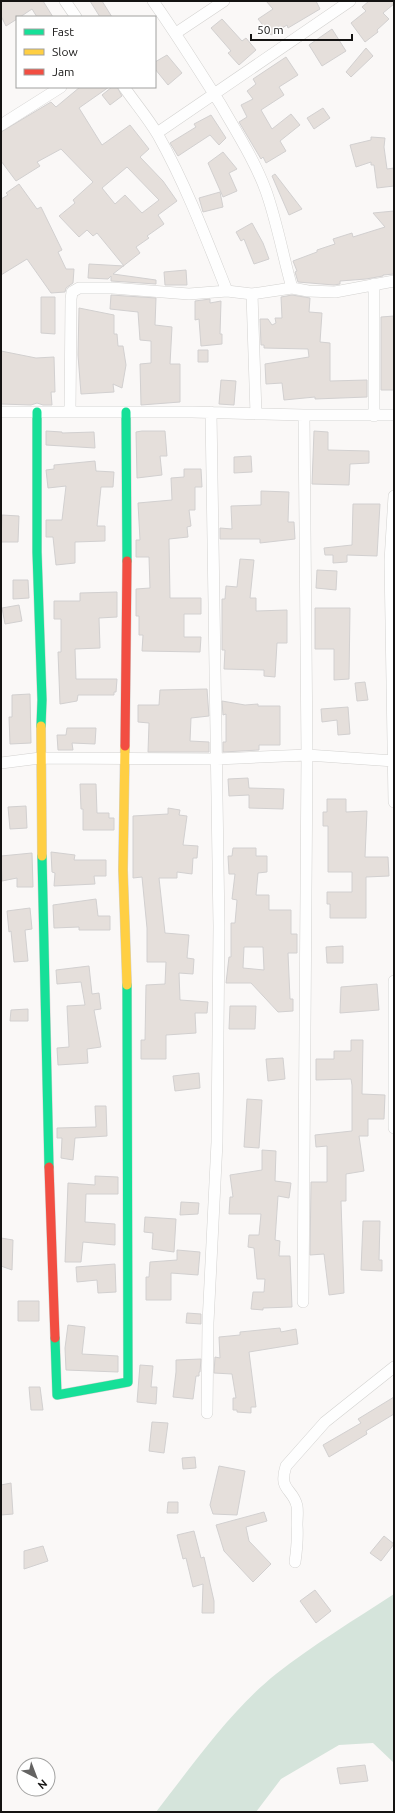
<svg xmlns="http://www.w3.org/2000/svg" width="395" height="1813" viewBox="0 0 395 1813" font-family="Ubuntu,sans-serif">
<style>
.green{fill:#d5e4db}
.building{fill:#e5dfdb;stroke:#d2d0d0;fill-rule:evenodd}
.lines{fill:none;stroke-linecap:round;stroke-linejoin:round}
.street-casing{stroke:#d3d2d0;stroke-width:12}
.fast-casing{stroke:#d3d2d0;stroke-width:10}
.slow-casing{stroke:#d3d2d0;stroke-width:10}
.jam-casing{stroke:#d3d2d0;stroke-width:10}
.street{stroke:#fefefe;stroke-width:11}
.fast{stroke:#16e098;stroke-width:9}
.slow{stroke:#ffcf43;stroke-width:9}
.jam{stroke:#f24e42;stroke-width:9}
</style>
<rect width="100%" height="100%" fill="#faf8f7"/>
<path class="green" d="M394,1594V1763L373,1743L339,1745L281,1779L256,1812H156C191,1767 231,1710 276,1674C313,1645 354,1620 394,1594Z"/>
<path class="building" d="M1,1H43L53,17H37L32,9L20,17H17V19L6,26L1,16Z
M90,1H102L112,17H100Z
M266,1H316L320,9L288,28L287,25L271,35L258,19L273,9Z
M369,1H394V4L383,13L389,19L377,30L378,32L365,42L351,23L366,11L362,7Z
M222,19L242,41L246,38L256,50L239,65L228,53L231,51L211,28Z
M332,29L346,51L322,66L309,45Z
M366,48L373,56L351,77L346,72Z
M167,55L182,73L168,85L155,69V62Z
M286,57L298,75L279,87L284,95L261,110L272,129L291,114L300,125L280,141L286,151L266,163L263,157L261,159L239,122L247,117L241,105L253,99L247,91L256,84L253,79Z
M80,87H109L79,108L102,145L130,125L149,149L140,157L163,181L177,201L158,215L164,224L147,236L149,238L136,247L140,253L113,274L156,280V284L111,281V276L108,279L88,278L89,264L124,266L97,233L93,236L87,230L79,237L59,216L75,203L73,200L93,182L61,149L37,162L40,166L16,181L1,161V132L51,102L56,107ZM127,167L159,200L142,213L125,195L115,204L102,188Z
M112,87H117L122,96L110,105L102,95Z
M323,108L330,118L314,129L307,118Z
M211,115L226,138L219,145L210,135L178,156L170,143L196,127L194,124Z
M371,137L385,138L384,147L387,169L394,168V186L377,188L374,165H371V162L356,167L350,145L371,140Z
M223,152L237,169L229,173L237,191L223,197L208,163Z
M275,174L302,209L289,215L272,176Z
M19,184L37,209L41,207L62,250L58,252L66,269H74L73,283L66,288L65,292L51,293L27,259L1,275V199L8,195L6,193Z
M220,192L223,207L203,212L199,198Z
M394,211V274L383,275V276L366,279L340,281V284L334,285L298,282L295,272L297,271L293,261L317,252V250L335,244L333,239L352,233L353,237L385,227L373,213Z
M252,223L263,243L269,259L254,264L244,239L241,241L236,232Z
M186,270L187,285H165L164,272Z
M111,295L156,298L155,325L172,327L170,364H180V402L141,405L140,364L151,363V341L140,340L138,312L110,309Z
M292,295L310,298L309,312L322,313L320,342L330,343V381L367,380V397L315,399V397L284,400L282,383L266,384L265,364L309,357L308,349L264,348V345H261L260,319H268L272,325L276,323L275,318H282L281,297Z
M41,297H55V334L41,333Z
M210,299V303L221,301L220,334H222V344L201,346L199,319L195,320V301Z
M79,308L114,315V334H117L118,346H123L126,365L122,388L113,384L114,392L81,394L78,355Z
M394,316V390H381V317Z
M198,350H208V362H198Z
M1,351L36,358L54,357L55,392H51L52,405H43L37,403L31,405L1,404Z
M221,380L236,381L234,405L219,404Z
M46,431L62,432V433L94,432L95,448L46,445Z
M142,431H165L167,456H160L162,475L137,478L136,432Z
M314,431L328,432V450L369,451V463L350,464L349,485L312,484Z
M251,456L252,472L234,473V457Z
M95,461L96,471L114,472L113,487H101L97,526H105V541L75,542V563L56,565L53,537H46V520H62L66,486L48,488L46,470L54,469V465Z
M184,469H201L202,487H195V510H189L191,526L187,527L188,537L169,539L170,598H201V614H184V637H201L200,652L142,651L143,635H139V616H136V589L150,588L149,557H136V540H140L138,503L172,500L171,478L184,477Z
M261,491L289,492L288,522H294L295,539L260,543V539H220V528L232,529L231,506L261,505Z
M353,504H380L377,556L347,555V562L333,563V555H325L324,548L352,545Z
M2,515L19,516L18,542H1Z
M240,559L254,560L250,598H256V611L287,610V643H277L275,677L264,676V670L224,669L225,650H222V599H225L226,586L237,587Z
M317,570L337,571L336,590L316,588Z
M13,580H28L29,598L13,599Z
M117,592V617L99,618L100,648L75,649L76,679H117L116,692H114V695H78L77,701L60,704L58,652H61V619H54V601H80V593Z
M19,605L22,621L5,624L2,608Z
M315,608H350L349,679L334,680V649H315Z
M365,682L368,700L357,701L355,683Z
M207,689L209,716L191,718L190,741L209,742V752H148L149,723L138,722V705H159L160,690Z
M30,694L31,743L10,744L9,717H12V695Z
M222,701L245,705L258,704V706H280V745H259V750L223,752V742H226V714L223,715Z
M348,707L350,734L338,735L337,720L322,722L321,709Z
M67,728H96L95,744L72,743L73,750H58L57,735H66Z
M248,778L249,788L284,789L283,809L249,808V795L229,796L228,779Z
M80,784H96L97,813H109V818H114V830H83V809H81Z
M327,799H346V812L367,811L365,857H388L389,876L366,877V918H330V904H327V892H352V872H328V826H323V812H327Z
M26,806L27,828L10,829L8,807Z
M168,808L180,810L179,815L187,816L183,845L198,846L197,858H193L192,874L177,872V878H159L165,933L189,935L187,958L194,959L193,974L179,973L180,1000L208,1002L207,1013H195L196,1033L166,1035V1059H141V1040H145L146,985L165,984L166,962H147V928L142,877L133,878V816L168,814Z
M233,848H256V856H267V872L258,873L256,895H269V910H291V934H297V953H288L290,999H293V1011L278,1012L251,983H226L229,957H231V923H235L237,900L232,899L235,874H229L228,856H232ZM244,947H263L264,970L243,968Z
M51,852L75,855L74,860H106V876H94L95,884L54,886L55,873L52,872Z
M32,853L33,887H17V878L2,881L1,856Z
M96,899L98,916H110V930H79V927L54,928L53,905Z
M30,908L32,929L25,930L28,961L14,962L11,931L9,932L7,911Z
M343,946V963H327L326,947Z
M89,966L92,994L99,993L101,1009L94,1010L101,1047L87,1049L88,1063L58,1065L57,1048L69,1047L67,1006L85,1005L81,982L57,984L56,970Z
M377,984L379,1010L340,1013L341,987Z
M230,1006H256L255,1029H229Z
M28,1009V1021H10L11,1010Z
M351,1040H363L362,1094L385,1095L384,1119H368V1136H359L364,1171L346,1174V1201H341L344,1293L329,1295L324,1254L310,1255L311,1182H327V1146L316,1147L315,1135L352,1131V1085L351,1079L316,1080V1059H334V1051H351Z
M283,1058L285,1079L268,1081L266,1059Z
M199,1073L200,1088L175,1091L173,1076Z
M247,1099L262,1100L259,1148L244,1147Z
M95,1106H106L107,1136L75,1138L73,1160L61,1158L62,1138H57V1128L96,1127Z
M262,1150L276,1151L275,1181L291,1183L289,1198L278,1196L275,1240L280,1241L279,1256H290L292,1307L263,1308V1310L251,1309L253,1292H264L265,1279H257L254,1248L248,1247L249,1235H259L261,1214H229L230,1197H233L230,1175L262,1170Z
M95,1176L118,1177V1194H86L85,1222L115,1224V1245L83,1242L81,1262H65L68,1183L95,1185Z
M181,1202L199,1203L198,1214L180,1215Z
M145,1217L176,1219L174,1252L152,1249L153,1233L144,1232Z
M363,1221H380L379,1260H382V1271L361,1270Z
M1,1238L13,1240L12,1270L1,1266Z
M177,1250L200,1252L198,1275L171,1273V1300H146V1277H149L150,1262L177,1260Z
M115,1264L116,1292L98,1293L97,1280L77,1282L76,1267Z
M18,1301H39V1321H18Z
M187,1313L201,1314V1324L186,1323Z
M68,1325L85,1327L82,1354L118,1356V1372L66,1370L65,1348Z
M280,1328L281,1332L296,1329L298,1344L249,1352L256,1407H251V1413L237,1412V1410H233V1398H236L232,1374L214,1373L215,1357L220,1358L219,1337L240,1335V1332Z
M201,1359L200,1372H199V1376H196L193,1399L173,1397L176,1372V1360Z
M140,1365L153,1366L151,1387H157L156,1404L137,1402Z
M29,1387H40L43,1410H31Z
M394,1397V1414L366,1431L367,1434L329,1457L323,1445L361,1423L358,1419Z
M152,1422L168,1423L164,1453L149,1451Z
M195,1457L196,1468L183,1469L182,1458Z
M219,1466L245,1471L237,1515L213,1514L210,1505Z
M11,1483L13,1514L1,1515V1485Z
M168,1502H178V1513H167Z
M264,1512L267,1521L246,1527L249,1541L271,1564L253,1582L224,1551L216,1525Z
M194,1531L201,1558L204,1557L214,1601V1613H202L203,1584L193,1587L186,1558L183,1559L177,1535Z
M384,1536L394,1544L381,1561L370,1553Z
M43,1546L48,1561L24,1569V1551Z
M315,1590L331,1611L316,1623L300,1601Z
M365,1765L368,1781L340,1784L337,1768Z"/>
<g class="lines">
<g class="street-casing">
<path id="street" d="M65,1L76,17
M153,1C177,35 199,70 221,105C237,133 255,161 266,191C277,222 283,256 292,288
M176,33L224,1
M124,87C135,103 148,118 158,135C186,185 206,238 227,291
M1,125L61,87
M157,133L350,1
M374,284V416
M252,294L256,414
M1,412H192L304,415H394
M70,412L71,299L72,292L79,288H112L189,294L227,291L252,294L292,288L308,291L335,292L394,281
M394,496L390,561L394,802
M1,763L40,758L217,759L307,755L394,761
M394,981V1128
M303,1302L307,755L304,415
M207,1413L208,1323L217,1142L219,926L211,412
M295,1562C297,1548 298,1539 297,1525C297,1518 298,1512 297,1506C293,1488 278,1491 286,1466L325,1422L394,1367"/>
</g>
<g class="fast-casing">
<path id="fast" d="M37,412V552L42,700L41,726
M126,412L127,561
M42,856L49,1167
M55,1338L57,1395L128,1382L127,985"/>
</g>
<g class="slow-casing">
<path id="slow" d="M41,726L42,856
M125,746L123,870L127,985"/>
</g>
<g class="jam-casing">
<path id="jam" d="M125,746L127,561
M49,1167L55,1338"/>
</g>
<use href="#street" class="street"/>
<use href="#fast" class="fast"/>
<use href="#slow" class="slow"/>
<use href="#jam" class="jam"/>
</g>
<rect width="395" height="1813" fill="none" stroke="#141312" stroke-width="4"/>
<rect x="16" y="16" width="140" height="72" fill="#ffffff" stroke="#a1a1a0"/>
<rect x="24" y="29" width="20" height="6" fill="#16e098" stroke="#a1a1a0"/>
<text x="52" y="36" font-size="12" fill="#141312">Fast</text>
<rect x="24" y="49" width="20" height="6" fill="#ffcf43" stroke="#a1a1a0"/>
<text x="52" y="56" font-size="12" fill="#141312">Slow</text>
<rect x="24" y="69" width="20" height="6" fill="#f24e42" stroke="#a1a1a0"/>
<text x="52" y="76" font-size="12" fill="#141312">Jam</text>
<g transform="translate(36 1777) rotate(138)"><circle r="19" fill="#ffffff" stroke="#a1a1a0"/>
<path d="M0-3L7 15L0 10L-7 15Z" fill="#646362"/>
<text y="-6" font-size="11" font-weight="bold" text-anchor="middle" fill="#141312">N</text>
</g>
<path d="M251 34v6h101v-6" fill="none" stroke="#141312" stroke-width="2"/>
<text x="257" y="34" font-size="12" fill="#141312" stroke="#ffffff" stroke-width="3" paint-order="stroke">50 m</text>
</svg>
